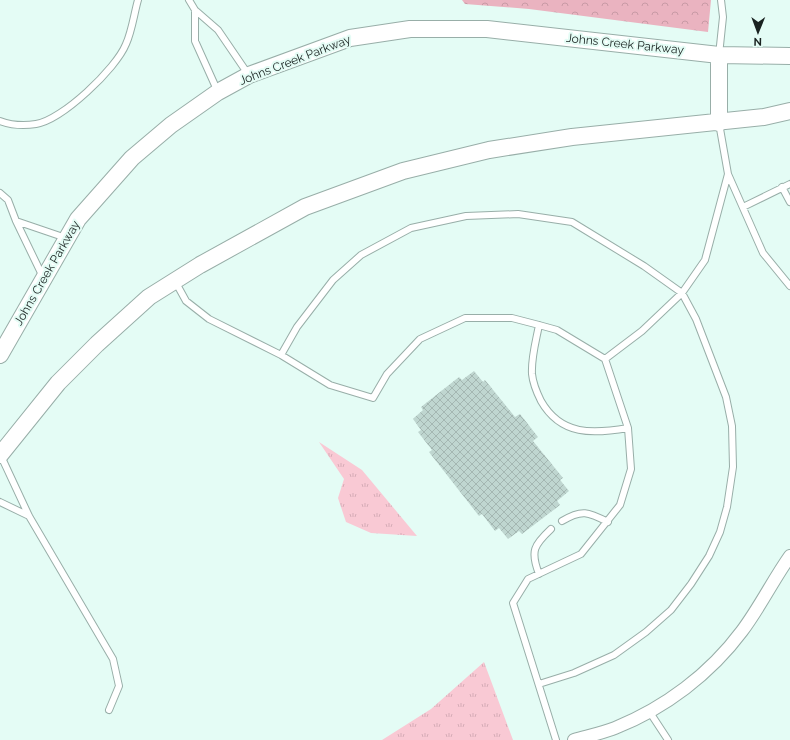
<svg xmlns="http://www.w3.org/2000/svg" width="790" height="740" viewBox="0 0 790 740" font-family="Raleway,sans-serif">
<style>
.grass{fill:url(#grass-tufts)}
.forest{fill:url(#forest-crowns)}
.building{fill:url(#building-cross-hatch)}
.lines{fill:none;stroke-linecap:round;stroke-linejoin:round}
.service-casing{stroke:#98aea8;stroke-width:8}
.minor-casing{stroke:#98aea8;stroke-width:14}
.tertiary-casing{stroke:#98aea8;stroke-width:18}
.service{stroke:#fff;stroke-width:6}
.minor{stroke:#fff;stroke-width:12}
.tertiary{stroke:#fff;stroke-width:16}
.labels{text-anchor:middle;dominant-baseline:central;stroke-width:4;stroke-linejoin:round;paint-order:stroke}
.street-label{font-size:12px;fill:#192220;stroke:#e4fcf5}
</style>
<defs>
<pattern id="grass-tufts" width="24" height="20" patternUnits="userSpaceOnUse"><rect width="24" height="20" fill="#f9c9d4"/><path d="M3 7l-1-3M5 7V3M7 7l1-3M15 17l-1-3M17 17v-4M19 17l1-3" fill="none" stroke="#d5acb6"/></pattern>
<pattern id="forest-crowns" width="20" height="18" patternUnits="userSpaceOnUse"><rect width="20" height="18" fill="#eab3c0"/><path d="M2 6a3 3 0 1 1 6 0M12 15a3 3 0 1 1 6 0" fill="none" stroke="#c89aa5"/></pattern>
<pattern id="building-cross-hatch" width="8" height="8" patternUnits="userSpaceOnUse"><rect width="8" height="8" fill="#bfd6d0"/><path d="M0 0l8 8M0 8l8-8" fill="none" stroke="#a4b7b2"/></pattern>
</defs>
<rect width="100%" height="100%" fill="#e4fcf5"/>
<path class="grass" d="M319,442L362,470L417,536L371,533L346,522L338,498L344,479Z
M484,662L513,740H382L431,709Z"/>
<path class="forest" d="M462,0H711L708,32L529,9L465,4Z"/>
<path class="building" d="M474,371L483,382L485,380L515,417L520,414L538,437L533,441L563,478L560,480L569,491L557,501L560,505L522,534L519,531L508,539L499,528L495,531L482,514L479,516L429,452L432,450L418,432L421,430L413,419L423,410L421,407L459,377L462,380Z"/>
<g class="lines">
<g class="service-casing">
<path id="service" d="M189,0L195,10
M719,55L723,17L721,0
M218,92L195,41V10L218,30L248,74
M0,121C11,125 24,126 36,124C62,120 116,69 126,44C132,31 134,14 138,0
M728,174L763,253L790,286
M782,187L790,202
M0,193L8,200L16,221
M743,207L790,184
M43,277L16,221L66,238
M175,281L186,301L209,319L281,355L330,385L373,398L387,374L420,339L465,318H512L539,325L557,330L605,359L628,428L631,469L620,505L581,554L528,579L513,603L556,740
M539,325C536,341 531,358 532,374C533,384 537,393 541,401C561,436 593,434 628,428
M281,355L297,327L333,280L361,255L411,228L466,216L518,214L572,222L644,266L682,293L696,319L726,397L732,426L733,467L727,507L720,532L709,556L691,584L671,610L646,632L614,655L574,673L539,684
M605,359L642,331L682,293L705,260L728,174L719,123
M1,456L29,516L113,659L119,686L109,710
M0,502L29,516
M562,521C582,509 588,512 608,522
M539,574C530,551 534,545 551,529
M649,711L668,740"/>
</g>
<g class="minor-casing">
<path id="minor" d="M574,740C588,736 602,733 615,728C665,708 710,674 742,631C760,607 773,580 790,556"/>
</g>
<g class="tertiary-casing">
<path id="tertiary" d="M719,123V55
M0,355L78,219L132,158L171,125L218,92L249,75L350,38L410,29H487L719,55L790,56
M0,455L58,383L97,344L149,297L200,265L305,207L403,171L489,150L572,137L764,117L790,111"/>
</g>
<use href="#service" class="service"/>
<use href="#minor" class="minor"/>
<use href="#tertiary" class="tertiary"/>
</g>
<g class="labels">
<g class="street-label">
<text transform="translate(625 44) rotate(6)">Johns Creek Parkway</text>
<text transform="translate(295 60) rotate(-21)">Johns Creek Parkway</text>
<text transform="translate(47 273) rotate(-60)">Johns Creek Parkway</text>
</g>
</g>
<g transform="translate(758 32) rotate(181)" stroke="#e4fcf5" stroke-width="3" paint-order="stroke">
<path d="M0-3L7 15L0 10L-7 15Z" fill="#192220"/>
<text y="-6" font-size="11" font-weight="bold" text-anchor="middle" fill="#192220">N</text>
</g>
</svg>
